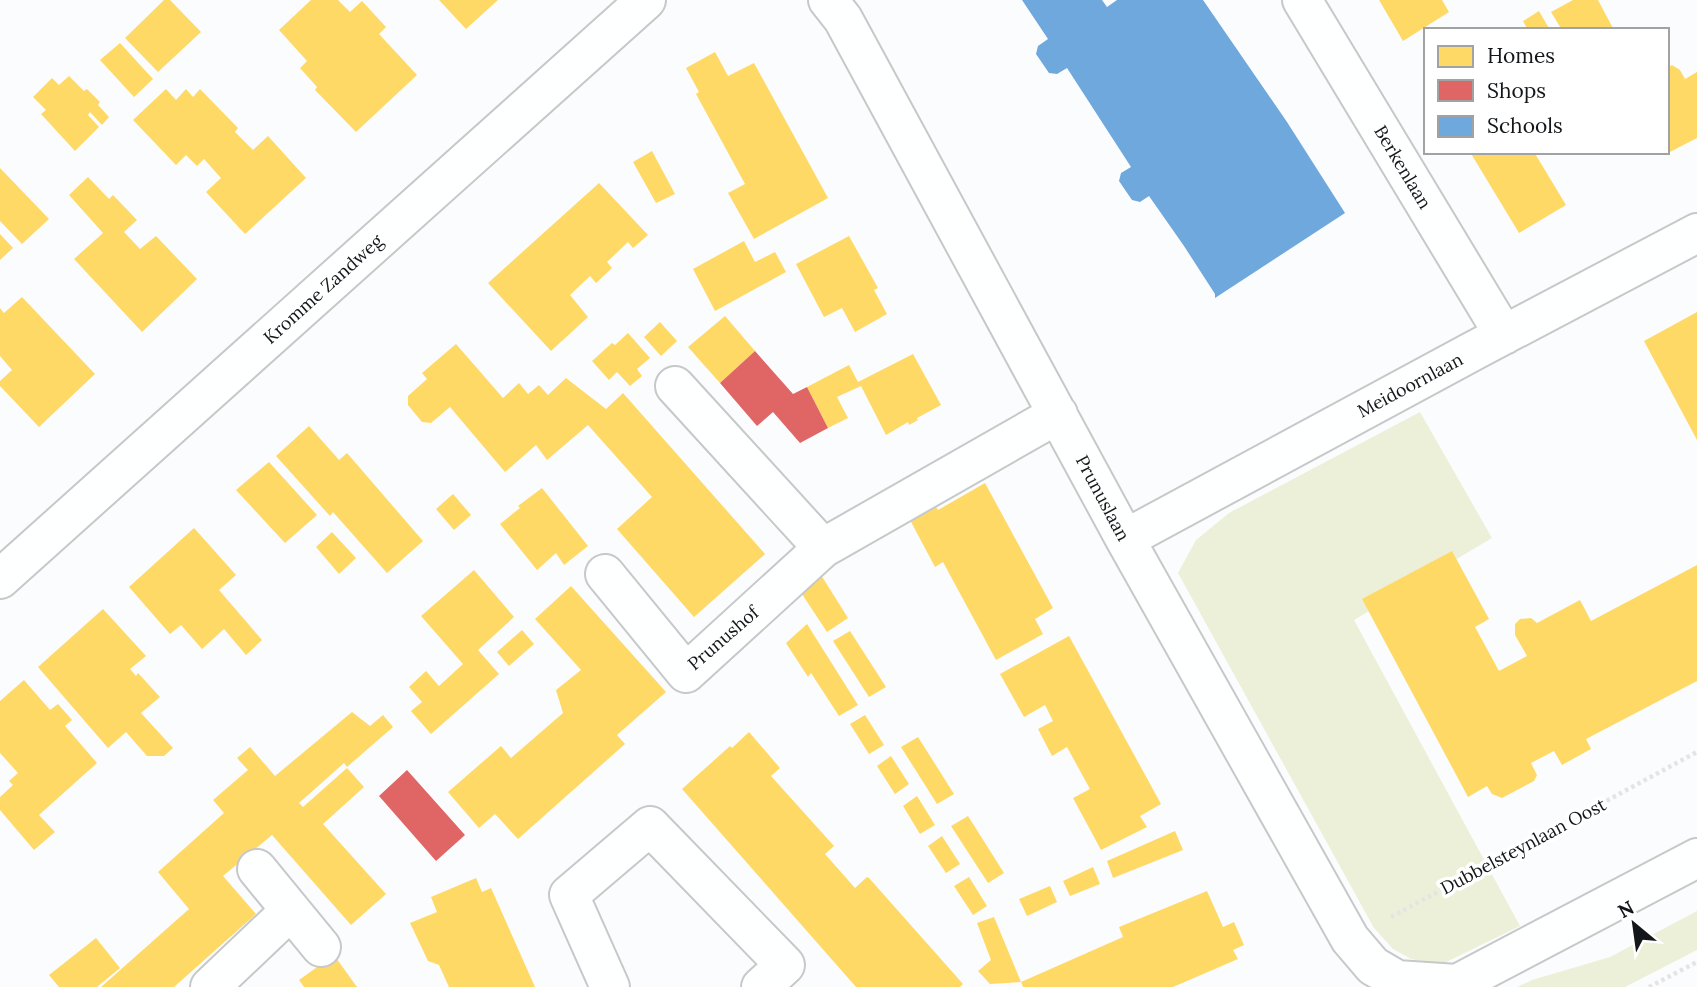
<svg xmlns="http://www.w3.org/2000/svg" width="1697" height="987" viewBox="0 0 1697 987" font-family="Lora,serif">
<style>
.green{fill:#edf0d8}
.homes{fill:#ffd966}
.shops{fill:#e06666}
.schools{fill:#6fa8dc}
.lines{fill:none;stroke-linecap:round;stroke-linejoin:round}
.minor-casing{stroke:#c7c8ca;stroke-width:42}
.path{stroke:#e4e4e4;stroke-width:4.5;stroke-dasharray:3.5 3.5;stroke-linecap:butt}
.minor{stroke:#feffff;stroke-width:38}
.labels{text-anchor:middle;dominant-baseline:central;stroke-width:7;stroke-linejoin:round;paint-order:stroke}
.street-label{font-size:18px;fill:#14171a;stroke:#fff}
</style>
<rect width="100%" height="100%" fill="#fbfcfd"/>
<path class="green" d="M1420,412L1492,538L1354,620L1520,926L1440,965L1411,959L1393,949L1374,928L1178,573L1196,540L1229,513Z
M1697,911V950L1625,987H1517L1532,980L1610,957Z"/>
<path class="homes" d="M164,0H170L201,32L158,72L125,38Z
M311,0H338L350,12L362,1L386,27L379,34L417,75L356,132L315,90L317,87L300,68L307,61L279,30Z
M439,0H498L466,29Z
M1379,0H1442L1449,12L1403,41Z
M1573,0H1598L1614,30H1562L1551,12Z
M1539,11L1550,30H1528L1523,21Z
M120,43L153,79L134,97L100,60Z
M715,52L728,76L754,63L828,198L754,239L728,193L745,184L696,94L699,92L686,68Z
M1672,65L1680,70L1685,79L1697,72V138L1668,153L1667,68Z
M69,76L84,91L87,89L100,102L98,105L109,117L102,125L90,112L88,115L99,127L75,151L41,114L46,110L33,97L52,78L59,85Z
M166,89L176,100L186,89L193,97L200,89L238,128L235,132L253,150L268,136L306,178L245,234L206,192L221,178L204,159L197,166L186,155L176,165L133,120Z
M652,151L675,194L656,203L633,162Z
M1470,152H1534L1566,205L1519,233Z
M0,168L49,219L22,244L0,221Z
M88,177L109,199L113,195L137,220L124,232L140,249L156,236L197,279L142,332L74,259L103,233L69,195Z
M599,183L648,235L633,248L628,242L607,262L612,268L596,283L590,276L570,295L588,317L551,351L488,283Z
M0,234L13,248L0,260Z
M849,236L878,288L874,290L887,314L855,332L842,308L824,317L796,264Z
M744,241L755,262L775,252L786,272L715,311L693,269Z
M22,297L95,374L39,427L0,386V381L12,370L0,356V308L4,313Z
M1697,312V440L1644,341Z
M725,316L755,351L720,383L688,347Z
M660,322L677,341L661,356L644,337Z
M628,333L650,358L637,369L642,376L630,386L617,372L609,380L592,361L612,343L615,345Z
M456,344L503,398L519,383L528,394L539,385L548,395L566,378L606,409L623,393L765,554L694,617L617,529L652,497L588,425L547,460L536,445L505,472L450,407L431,423L422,422L408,405V396L427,379L422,373Z
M913,354L941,405L917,418L918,420L909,425L908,422L886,435L861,386L837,397L848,418L828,428L807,387L849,365L858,382Z
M309,426L339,460L347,453L423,541L387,573L333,512L330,516L276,456Z
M269,462L317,515L285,543L236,490Z
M985,483L1053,608L1035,619L1043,634L996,660L943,562L935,567L909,518L934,504L938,510Z
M542,488L588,546L564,565L556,553L537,570L500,524L520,508L518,506Z
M453,494L471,515L454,530L436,509Z
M194,528L236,575L219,590L262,640L246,655L224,629L202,649L181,625L170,634L129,587Z
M332,532L356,558L339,574L316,547Z
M1452,551L1489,619L1475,627L1499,671L1527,656L1515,635V624L1520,619L1531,618L1537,623L1580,600L1591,621L1697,565V681L1586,739L1591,749L1562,765L1554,751L1531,763L1537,775L1534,781L1502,798L1492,794L1487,786L1468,797L1362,599Z
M474,570L514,617L478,650L499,674L431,734L411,711L422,702L409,687L426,671L439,686L463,664L421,616Z
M821,575L848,618L827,632L798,588Z
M571,586L666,692L617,735L625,744L518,839L495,814L479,828L448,792L501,746L511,758L563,713L556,690L581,670L535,619Z
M103,609L146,656L130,669L136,676L138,673L160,697L141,713L173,748L164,756H147L126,732L108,748L38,667Z
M807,624L858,705L839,716L811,673L808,677L786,643Z
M522,630L534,644L509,666L497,652Z
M850,631L886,687L869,697L833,641Z
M1069,636L1161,804L1140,816L1147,827L1101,850L1073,798L1090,789L1067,747L1052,756L1038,729L1053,721L1045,705L1024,717L1000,674Z
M24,680L50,710L58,704L72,720L65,726L97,763L39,815L55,832L34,850L0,810V797L13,785L9,781L18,773L0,753V701Z
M352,712L370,726L383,715L393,727L347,767L344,763L299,803L303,807L347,768L364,787L323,824L386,894L351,925L272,835L223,876L256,914L174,987H101L189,909L158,872L224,813L213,800L248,770L237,758L250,747L275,776Z
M865,715L884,745L869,754L850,724Z
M749,732L780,768L771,776L834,846L825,854L855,888L867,877L869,878L963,984L960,987H856L682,789L730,746L732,748Z
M918,737L954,794L937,804L901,747Z
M891,756L909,784L895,794L877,766Z
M917,796L935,825L920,834L903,806Z
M968,816L1004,873L988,883L951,826Z
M1175,831L1183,850L1113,878L1107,861Z
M942,836L960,864L946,873L928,846Z
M1093,867L1100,884L1070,896L1063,881Z
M969,877L987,906L973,915L954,886Z
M476,878L482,892L491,888L535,987H449L439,965L428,961L410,923L437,912L431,897Z
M1050,886L1057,902L1027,916L1019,899Z
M1207,891L1223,927L1234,922L1244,945L1233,950L1238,959L1173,987H1023L1021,982L990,984L978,971L991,960L977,923L994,917L1021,982L1123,937L1119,927Z
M96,938L120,968L97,987H59L49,975Z
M334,955L357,987H304L299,980Z"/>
<path class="shops" d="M755,351L793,394L807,387L828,428L800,443L773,412L757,426L720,383Z
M407,770L465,835L436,861L379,796Z"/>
<path class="schools" d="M1022,0H1102L1107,7L1117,0H1203L1287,122L1345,213L1215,298V294L1184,246L1149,196L1140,202L1132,200L1119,181L1121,173L1131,167L1067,68L1057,74L1049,73L1036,54L1038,46L1048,39Z"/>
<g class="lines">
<g class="minor-casing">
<path id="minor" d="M828,0L843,19L1125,539L1350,939L1373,966L1397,980L1457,984L1697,858
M1302,0L1504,335
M675,386L823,548L1058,414
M1125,539L1475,350L1697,233
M605,574L686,673L823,548
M0,579L646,0
M257,869L321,947
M210,987L290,911
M610,987L569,895L650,826L785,965L761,987"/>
</g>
<path class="path" d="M1391,917L1697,752
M1649,987L1697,962"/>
<use href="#minor" class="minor"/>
</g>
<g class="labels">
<g class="street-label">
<text transform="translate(1403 167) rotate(59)">Berkenlaan</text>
<text transform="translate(323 289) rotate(-42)">Kromme Zandweg</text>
<text transform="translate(1410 385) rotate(-28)">Meidoornlaan</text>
<text transform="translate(1103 498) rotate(62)">Prunuslaan</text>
<text transform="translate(723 638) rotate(-41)">Prunushof</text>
<text transform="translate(1523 846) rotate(-28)">Dubbelsteynlaan Oost</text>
</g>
</g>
<rect x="1424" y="28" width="245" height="126" fill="#ffffff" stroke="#a1a2a3" stroke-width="2"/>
<rect x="1438" y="46" width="35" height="21" fill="#ffd966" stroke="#a1a2a3" stroke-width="2"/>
<text x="1487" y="63" font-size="21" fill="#14171a">Homes</text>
<rect x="1438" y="80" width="35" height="21" fill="#e06666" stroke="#a1a2a3" stroke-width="2"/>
<text x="1487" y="98" font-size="21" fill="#14171a">Shops</text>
<rect x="1438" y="116" width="35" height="21" fill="#6fa8dc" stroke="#a1a2a3" stroke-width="2"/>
<text x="1487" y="133" font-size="21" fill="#14171a">Schools</text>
<g transform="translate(1634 924) rotate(331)" stroke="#ffffff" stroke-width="5" paint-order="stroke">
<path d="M0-5L12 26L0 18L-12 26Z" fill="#14171a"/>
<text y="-10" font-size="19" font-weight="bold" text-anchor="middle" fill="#14171a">N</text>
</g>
</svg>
